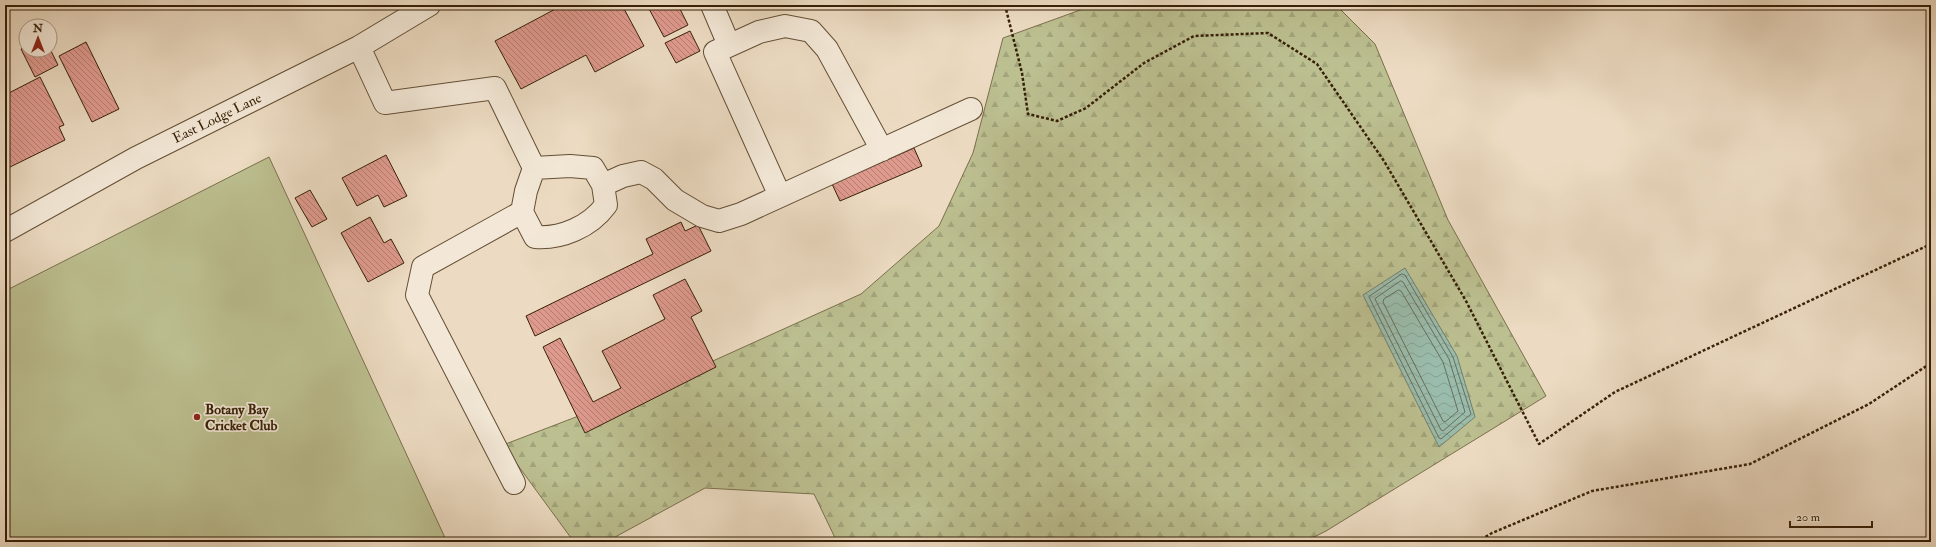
<svg xmlns="http://www.w3.org/2000/svg" width="1936" height="547" viewBox="0 0 1936 547" font-family="'IM FELL Double Pica',serif">
<style>
.forest{fill:url(#forest-firs);stroke:#7a704c}
.park{fill:#bcbf90;stroke:#7a704c}
.water{fill:url(#water-waves);stroke:#727e6a}
.lines{fill:none;stroke-linecap:round;stroke-linejoin:round}
.shore{stroke:#686e5a;stroke-width:1}
.building{fill:url(#building-back-hatch);stroke:#372007}
.minor-casing{stroke:#644f36;stroke-width:24}
.path{stroke:#372007;stroke-width:2.5;stroke-dasharray:3 2;stroke-linecap:butt}
.minor{stroke:#f3e8d7;stroke-width:22}
.poi-dot{fill:#8f2418;stroke:#f3e8d7;stroke-width:1.5}
.labels{text-anchor:middle;dominant-baseline:central;stroke-width:3.5;stroke-linejoin:round;paint-order:stroke}
.street-label{font-size:14px;fill:#372007;stroke:#f3e8d7}
.poi-label{font-size:14px;font-weight:bold;fill:#372007;stroke:#f3e8d7;text-anchor:start}
</style>
<defs>
<pattern id="forest-firs" width="22" height="20" patternUnits="userSpaceOnUse"><rect width="22" height="20" fill="#bcbf90"/><path d="M5 1l3.5 6h-7zM16 11l3.5 6h-7z" fill="#a2a47b"/></pattern>
<pattern id="water-waves" width="16" height="10" patternUnits="userSpaceOnUse"><rect width="16" height="10" fill="#9abcac"/><path d="M0 5q4-4 8 0t8 0" fill="none" stroke="#85a192"/></pattern>
<pattern id="building-back-hatch" width="6" height="6" patternUnits="userSpaceOnUse"><rect width="6" height="6" fill="#df9a8e"/><path d="M-1 5l2 2M0 0l6 6M5-1l2 2" fill="none" stroke="#b67d72"/></pattern>
</defs>
<rect width="100%" height="100%" fill="#ecdbc2"/>
<filter id="stains"><feTurbulence type="fractalNoise" baseFrequency=".005" numOctaves="4"/><feColorMatrix values="0 0 0 0 .2 0 0 0 0 .09 0 0 0 0 .02 0 0 0 .5 -.17"/></filter>
<radialGradient id="worn" r=".72"><stop offset=".6" stop-color="#630" stop-opacity="0"/><stop offset="1" stop-color="#630" stop-opacity=".3"/></radialGradient>
<path class="forest" d="M1094,5H1336L1375,44L1448,220L1546,396L1326,531L1304,542H837L814,494L705,488L606,542H574L503,445L662,384L861,294L939,226L973,153L1003,38Z"/>
<path class="park" d="M269,157L447,542H5V291Z"/>
<path class="water" d="M1405,268L1457,356L1475,417L1439,447L1363,295Z"/>
<g class="lines">
<path class="shore" d="M1402,274L1405,275L1453,357L1471,414L1441,439L1439,438L1369,297Z
M1401,281L1403,282L1449,359L1465,412L1443,431L1441,430L1375,299Z
M1399,290L1401,291L1443,362L1458,411L1445,422L1443,421L1383,302L1384,299Z"/>
</g>
<path class="building" d="M563,5H622L644,46L595,72L586,55L521,89L495,41Z
M647,5H678L688,25L664,37Z
M690,31L700,51L676,63L665,43Z
M86,42L119,109L92,122L59,56Z
M26,46V50L50,49L58,65L35,77L21,49Z
M40,77L64,125L59,127L65,140L8,168L5,162V95Z
M914,148L922,166L840,201L832,184Z
M386,155L407,196L384,207L378,195L357,206L342,178Z
M310,190L327,219L312,227L295,198Z
M370,217L384,243L391,239L404,263L368,282L341,233Z
M681,222L685,231L698,225L711,251L535,336L526,316L653,254L646,239Z
M685,279L702,311L691,317L716,367L585,433L543,347L560,338L593,402L621,388L602,351L665,319L653,295Z"/>
<g class="lines">
<g class="minor-casing">
<path id="minor" d="M712,5L729,45
M359,47L385,103L495,88L534,168L570,166L593,168L603,185L606,205C590,227 561,239 535,237L522,212L526,191L534,168
M603,185L623,176L641,172L654,179L675,200L702,216L719,221L741,214L971,109
M780,196L715,52L759,32L785,26L811,31L827,49L882,150
M5,231L136,158L359,47L429,5
M514,483L417,295L423,267L522,212"/>
</g>
<path class="path" d="M1005,5L1022,73L1028,114L1057,121L1086,108L1144,63L1194,36L1268,33L1317,64L1384,161L1466,301L1539,444L1615,392L1931,244
M1477,542L1492,533L1592,491L1750,464L1869,404L1931,363"/>
<use href="#minor" class="minor"/>
</g>
<circle class="poi-dot" cx="197" cy="417" r="4"/>
<g class="labels">
<g class="street-label">
<text transform="translate(217 118) rotate(-26)">East Lodge Lane</text>
</g>
<g class="poi-label">
<text x="205" y="409">Botany Bay<tspan x="205" dy="16">Cricket Club</tspan></text>
</g>
</g>
<rect width="1936" height="547" fill="none" stroke="#ecdbc2" stroke-width="20"/>
<rect x="6" y="6" width="1924" height="535" fill="none" stroke="#372007" stroke-width="2"/>
<rect x="10" y="10" width="1916" height="527" fill="none" stroke="#372007"/>
<g transform="translate(38 38)"><circle r="19" fill="#f3e8d7" stroke="#a89884"/>
<path d="M0-3L7 15L0 10L-7 15Z" fill="#8f2418"/>
<text y="-6" font-size="11" font-weight="bold" text-anchor="middle" fill="#372007">N</text>
</g>
<path d="M1790 521v6h82v-6" fill="none" stroke="#372007" stroke-width="2"/>
<text x="1796" y="521" font-size="12" fill="#372007" stroke="#f3e8d7" stroke-width="3" paint-order="stroke">20 m</text>
<rect width="100%" height="100%" filter="url(#stains)"/>
<rect width="100%" height="100%" fill="url(#worn)"/>
</svg>
